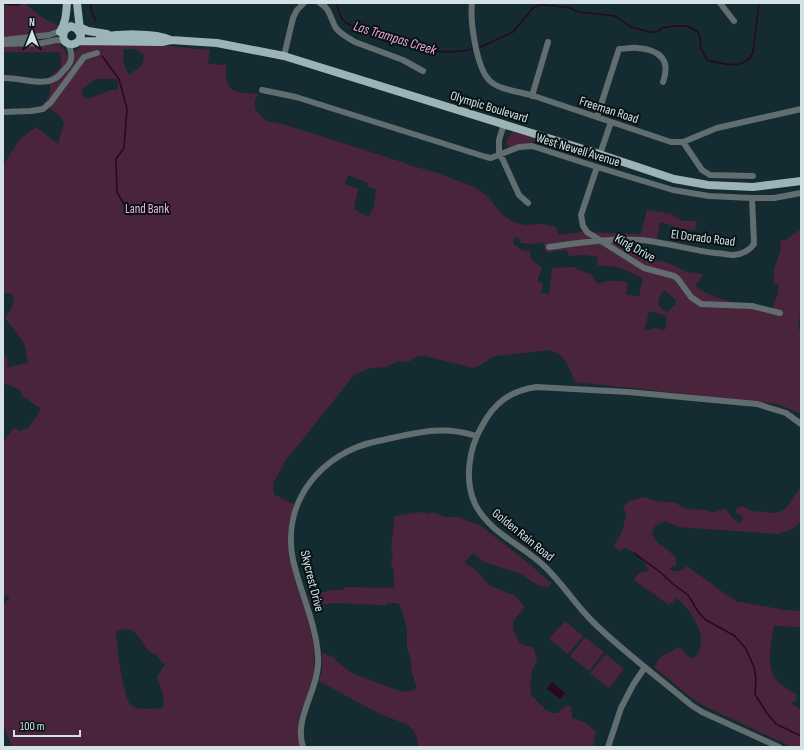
<svg xmlns="http://www.w3.org/2000/svg" width="804" height="750" viewBox="0 0 804 750" font-family="'Sofia Sans Condensed',sans-serif">
<style>
.green{fill:#4a243d;fill-rule:evenodd}
.water{fill:#2a061f}
.lines{fill:none;stroke-linecap:round;stroke-linejoin:round}
.stream{stroke:#2a061f;stroke-width:1.5}
.minor{stroke:#626d70;stroke-width:6}
.major{stroke:#9cb3b8;stroke-width:8}
.labels{text-anchor:middle;dominant-baseline:central;stroke-width:4;stroke-linejoin:round;paint-order:stroke}
.street-label{font-size:13px;fill:#d3e1e4;stroke:#081215}
.park-label{font-size:13px;fill:#f9b2de;stroke:#081215}
.water-label{font-size:14px;font-style:italic;fill:#eea8d3;stroke:#081215}
</style>
<rect width="100%" height="100%" fill="#142b31"/>
<path class="green" d="M12,3H24L43,18L61,27L54,32L3,37V5Z
M59,44L64,49L67,55L74,54L80,46L90,44L159,45L210,50L208,64L226,65C225,94 233,92 259,94L255,100V109L266,121L286,125L405,163L408,165L435,172L476,188L487,196L503,215L513,222L525,225L542,224L556,227L558,235L581,232L641,234L647,210L671,214L682,221H697L695,231L679,228L660,222L657,240L638,238L636,246L632,253L642,258L666,262L687,272L704,274L695,286C719,303 744,304 772,309L778,293L779,285L774,284V269L780,252L781,240H786L801,229V306L798,328L801,331V414L778,404L575,382C570,369 565,353 549,350L496,356C488,358 481,367 473,368L424,356H418L410,361L396,362L387,367L370,368L354,375L286,460L273,483L274,494L295,505C273,551 307,598 313,643C315,655 315,668 313,680C311,691 305,700 301,711C297,723 298,735 300,747H12L3,724V605L10,597L3,594V442L14,428L20,431L29,427L41,409L22,396L21,391L10,385L3,384V355L7,357L8,367L28,363V361L24,343L5,318C10,309 19,301 10,293H3V165L20,139L36,127L58,144L64,123L61,117L44,104L50,94V76C63,68 62,66 60,52H3V47ZM124,49H135L144,55L142,65L129,75C124,67 122,58 124,49ZM95,79H116L118,80V88L117,90H111L88,99L84,97L81,90ZM348,175L368,183L367,187L376,189L374,207L368,217L354,209L358,189L345,184ZM514,237L521,239L520,243L531,244L543,242L545,250L549,253L554,251L567,250L569,256L585,255L598,257L597,265L618,267L643,278L639,297L626,294L628,283C617,279 608,280 597,284L591,274L578,270L575,267L552,268L549,294L541,293L543,283L538,282V277L542,268L530,258V251L522,250L513,244ZM664,290L676,300V304L668,312C655,306 656,301 664,290ZM649,311L667,316L665,330L655,328L644,331ZM126,629C137,629 141,643 148,650C150,653 153,653 156,655C159,658 161,662 165,664L157,677C160,688 166,697 163,708C154,708 140,711 132,706C123,701 117,645 116,633L117,631Z
M513,131L536,139L534,142L508,147L506,141Z
M801,487V521L793,529L777,534L678,527L665,521L655,526L652,534L658,543L676,557V565L669,569C677,573 681,572 687,566L735,601L785,610L801,611V627L774,626C769,658 762,677 796,694V700L791,703L801,710V747H792L698,703L654,667C661,656 659,657 671,652C674,650 675,648 679,647L690,658L695,657C711,638 692,612 677,598L669,605L634,580L638,573L648,571C646,560 636,552 626,548L619,551L613,546C614,544 616,543 617,541C621,536 626,519 626,513L623,510L624,506L630,501L644,497L655,501L676,503L685,509L707,510L713,513L725,508L732,518L740,523L743,519L741,515L736,513V509L742,506L752,511L774,513L780,512L785,509Z
M421,512L429,514L432,512L445,517H458L483,527L491,534L521,557L551,583L549,587L539,586L521,574L484,562L473,553L465,562L468,566L469,565L477,571L489,585L515,596L525,607L513,621V630L519,642L524,645L534,648L537,660L532,671L530,688L531,695L546,710L552,713H557L566,706H571L572,718L586,723L596,732L593,747H418L417,739L414,731L408,725L378,713L319,681L322,670V653L333,657L341,665L351,673L394,689L405,692L417,689L411,669L412,665L407,647V629L401,607L398,603H388L385,606L382,605L336,603L311,605L308,596L332,590H342L346,587L394,588V572L391,562L393,555L391,547L392,541L395,516Z
M565,621L583,636L568,654L549,639Z
M585,637L604,652L589,671L570,656Z
M606,654L624,669L609,688L590,673Z"/>
<path class="water" d="M552,682L565,693L560,699L547,689Z"/>
<g class="lines">
<path class="stream" d="M90,3L91,9L96,21
M337,3C338,9 339,16 343,20C353,31 373,29 386,34C394,36 401,41 408,44C430,53 451,54 474,49
M3,4L16,5L23,3
M478,48L513,32L533,8L539,5H546L570,8L579,12L615,16L631,27L650,32H657L662,28L674,26H687L698,32L700,37L701,48L707,60C722,64 746,71 753,52L759,3
M102,56L119,79L127,109L124,148L116,159L117,192L131,216
M634,553L660,572L673,584L688,595L699,613L706,620L735,636L746,649L754,667L756,678L755,694L766,712L776,724L801,736"/>
<path class="minor" d="M320,3C331,9 330,19 336,28C340,34 349,38 355,42L403,60L423,71
M472,3C470,21 476,66 489,80C498,90 522,92 534,96C580,111 625,127 671,142H683L717,128L801,109
M720,3L734,21
M3,40L49,35L63,30
M3,44L42,43L57,40L64,41
M284,56L293,18L297,10L304,3
M3,78C19,77 42,87 56,78C59,76 62,72 65,69C73,62 73,54 68,44
M262,90L296,97L486,157L491,158L519,147L532,146L597,167L673,190L709,196L752,198H774L801,193
M532,96L548,42
M3,112L31,111L43,109L51,102L84,57L97,53
M597,117L619,49C625,49 632,47 638,48C660,50 671,60 663,82
M504,124L499,140V154L503,160L519,195L528,203
M683,142L702,170L710,175L753,176
M600,154L611,122
M597,167L581,215L583,226L587,232L644,268L674,276L678,279L691,297L701,304L752,306L780,313
M549,247C579,243 609,238 640,240C665,242 690,250 715,253C721,253 728,255 734,255C742,254 749,251 754,244L752,198
M303,747C293,716 321,688 318,656C316,623 300,592 293,560C281,501 322,452 378,441C412,434 441,424 476,436
M608,747L621,708L633,685L645,667
M779,747L702,712L691,705C659,678 624,652 594,623C575,605 562,582 542,564C520,544 489,532 475,504C464,480 469,448 482,426C494,403 510,391 536,387L628,392L757,404L786,413L801,424"/>
<path class="major" d="M77,3L80,30
M79,27L88,31L107,34
M60,32C66,23 66,13 67,3
M100,37C118,34 154,32 171,40
M79,41L81,35L77,29L71,26L65,30C59,41 70,49 79,41L162,42L171,40L217,43L284,56L593,152L674,179L708,185L753,187L801,181"/>
</g>
<g class="labels">
<g class="street-label">
<text transform="translate(489 107) rotate(17)">Olympic Boulevard</text>
<text transform="translate(609 110) rotate(18)">Freeman Road</text>
<text transform="translate(578 150) rotate(17)">West Newell Avenue</text>
<text transform="translate(703 238) rotate(7)">El Dorado Road</text>
<text transform="translate(635 248) rotate(29)">King Drive</text>
<text transform="translate(523 535) rotate(39)">Golden Rain Road</text>
<text transform="translate(312 581) rotate(76)">Skycrest Drive</text>
</g>
<g class="park-label">
<text x="147" y="209">Land Bank</text>
</g>
<g class="water-label">
<text transform="translate(395 38) rotate(17)">Las Trampas Creek</text>
</g>
</g>
<rect width="804" height="750" fill="none" stroke="#d3e1e4" stroke-width="8"/>
<g transform="translate(32 32)" stroke="#081215" stroke-width="3" paint-order="stroke">
<path d="M0-3L7 15L0 10L-7 15Z" fill="#d3e1e4"/>
<text y="-6" font-size="11" font-weight="bold" text-anchor="middle" fill="#d3e1e4">N</text>
</g>
<path d="M14 730v6h66v-6" fill="none" stroke="#d3e1e4" stroke-width="2"/>
<text x="20" y="730" font-size="12" fill="#d3e1e4" stroke="#081215" stroke-width="3" paint-order="stroke">100 m</text>
</svg>
